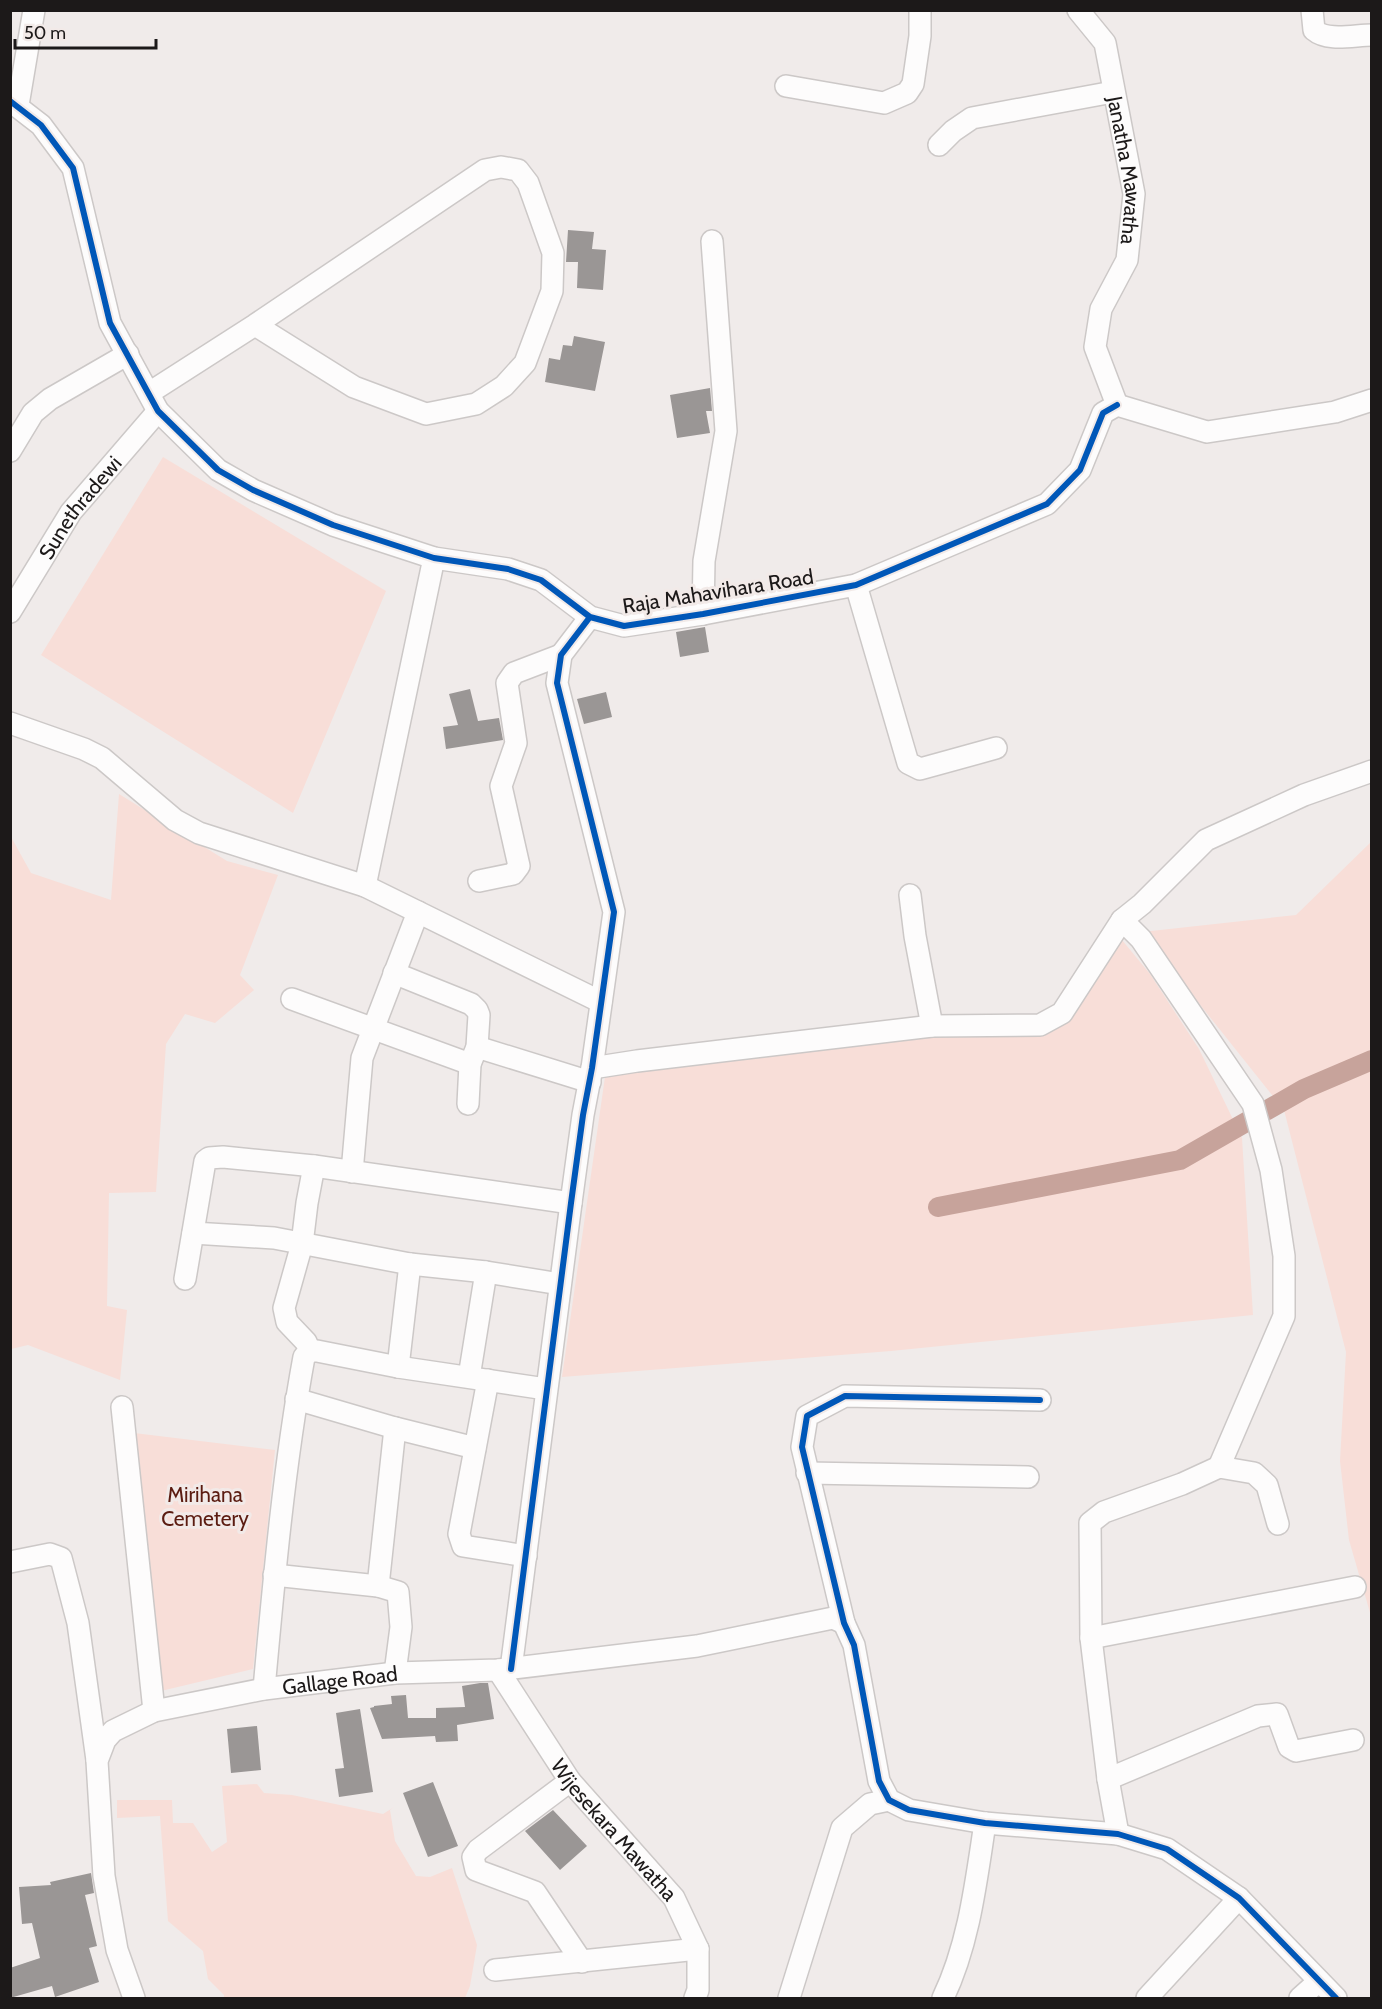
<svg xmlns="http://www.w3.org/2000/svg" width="1382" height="2009" viewBox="0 0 1382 2009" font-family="Cabin,sans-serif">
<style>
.green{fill:#f8ded8}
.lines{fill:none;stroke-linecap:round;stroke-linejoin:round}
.canal{stroke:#c7a39b;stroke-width:20}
.building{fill:#9a9695}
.minor-casing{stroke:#ccc8c7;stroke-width:24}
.minor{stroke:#fdfcfc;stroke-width:21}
.cycleway-casing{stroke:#f2eae8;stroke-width:10}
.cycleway{stroke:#0057b8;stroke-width:6}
.labels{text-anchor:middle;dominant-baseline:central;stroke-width:6;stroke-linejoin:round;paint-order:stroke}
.street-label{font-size:21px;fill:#1c1919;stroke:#f2eae8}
.park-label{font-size:21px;fill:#5b1c11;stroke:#f2eae8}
</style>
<rect width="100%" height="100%" fill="#f0ebea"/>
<path class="green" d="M163,457L386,591L293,813L41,655Z
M119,794L227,861L278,875L240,975L254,990L215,1023L185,1014L166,1044L156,1192L109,1193L107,1306L127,1310L120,1380L28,1345L11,1349L10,835L31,873L111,900Z
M1371,842V1616L1349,1540L1340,1461L1346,1352L1284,1110L1142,932L1296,915Z
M1122,940L1150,974L1199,1049L1242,1138L1253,1315L891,1351L562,1377L607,1063L1067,1018Z
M134,1433L275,1450L253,1669L161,1691Z
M257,1784L264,1793L292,1795L383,1814L394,1807L390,1810L395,1841L416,1876L430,1877L452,1868L477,1945L470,1986L465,1998H224V1995L208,1979L203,1951L168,1921L160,1816L117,1818V1800H172L173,1823H193L212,1852L227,1842L222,1786Z"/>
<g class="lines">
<path class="canal" d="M938,1207L1180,1160L1304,1089L1372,1060"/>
</g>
<path class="building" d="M568,230L594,232L592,249L606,250L603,290L577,288L578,262H566Z
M574,336L605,342L595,391L545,382L549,358L560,360L563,345L572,346Z
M710,388L712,411H706L710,433L677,438L670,395Z
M705,627L709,652L680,657L676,632Z
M470,689L478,721L499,718L503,740L446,749L443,727L458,725L449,694Z
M606,692L612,717L584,724L577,699Z
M480,1683H488L494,1719L457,1725L458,1741L436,1742L435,1736L382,1739L370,1708L374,1707V1706L392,1704L391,1696L406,1695L408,1718H436V1708L465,1707L462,1686Z
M360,1709L373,1792L339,1797L335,1769L344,1768L336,1713Z
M257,1726L261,1770L231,1773L227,1729Z
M433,1782L458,1846L428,1857L403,1793Z
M553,1810L587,1846L560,1870L525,1831Z
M91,1873L94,1893L85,1895L97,1946L89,1948L99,1982L55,1997L52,1986L10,1998V1968L40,1958L32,1923L22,1924L19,1887L51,1885L50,1882Z"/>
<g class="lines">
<g class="minor-casing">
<g id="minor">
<path id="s1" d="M1078,10L1105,43L1134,194L1127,260L1101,309L1095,347L1117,405"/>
<path d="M1312,10L1314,30C1328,42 1354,35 1372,35"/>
<path d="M786,86L884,103L907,93L913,84L920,36V10"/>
<path d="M10,101L41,125L73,168L110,323L158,411L218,470L253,490L333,525L434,558L508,569L541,580L590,617L624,626L703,614L856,585L1047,504L1080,470L1103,413L1117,405"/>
<path d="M18,105L34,10"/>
<path d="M939,145L953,131L972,118L1113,92"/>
<path d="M149,393L255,325L485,170L501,167L518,170L528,183L553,253L552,291L525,363L504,386L476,404L426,414L354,387L255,325"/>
<path d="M1117,405L1207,432L1335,412L1372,400"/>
<path d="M10,451L33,413L50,399L128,354"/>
<path d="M856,585L908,763L920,769L996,748"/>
<path id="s2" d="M10,612L71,512L158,411"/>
<path d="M703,614L704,561L726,431L712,241"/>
<path d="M10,723L84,749L102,758L175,820L199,833L365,886L601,1002"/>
<path d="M479,881L513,874L519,866L501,786L516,743L507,683L514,673L561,655"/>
<path d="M365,886L434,558"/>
<path d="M910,895L915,936L932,1026"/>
<path d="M1122,920L1141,939L1253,1104L1271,1170L1284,1256V1316L1219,1467"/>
<path d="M394,973L471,1004L477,1010L479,1015L477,1047L470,1064L468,1104"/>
<path d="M292,999L470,1064"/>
<path d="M477,1047L590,1082"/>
<path d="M592,1068L637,1061L932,1026L1040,1025L1062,1013L1122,920L1142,904L1206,840L1304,795L1372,771"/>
<path d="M352,1172L362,1058L418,912"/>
<path d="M193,1233L274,1238L410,1264L486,1272L560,1284"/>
<path d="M185,1279L205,1161L209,1158L223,1157L314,1166L571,1203"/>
<path d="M310,1351L306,1342L287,1322L284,1308L302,1244L307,1203L314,1166"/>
<path d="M398,1367L410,1264"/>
<path d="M469,1377L486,1272"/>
<path d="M488,1380L459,1534L463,1546L526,1556"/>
<path d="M296,1399L395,1428L475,1448"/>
<path d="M1040,1400L845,1396L807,1416L802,1447L844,1623L854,1645L879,1781L889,1800L909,1810L985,1823L1118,1834L1167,1849L1239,1898L1336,1998"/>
<path d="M122,1407L154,1711"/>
<path d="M807,1473L1028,1477"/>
<path d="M10,1562L50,1554L61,1558L78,1623L97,1760"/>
<path d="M274,1575L378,1586L398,1592L401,1627L395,1673"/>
<path d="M378,1586L395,1428"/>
<path d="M1091,1638L1355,1587"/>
<path d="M511,1669L571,1203L583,1115L592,1068L614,912L557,683L561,655L590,617"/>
<path id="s3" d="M498,1670L570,1781L674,1898L698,1949V1990L695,1998"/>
<path d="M264,1689C274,1578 284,1466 304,1357L310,1351H317L398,1367L546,1389"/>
<path d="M1108,1779L1258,1716L1277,1714L1289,1747L1296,1751L1353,1740"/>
<path d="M570,1781L478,1850L473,1857L476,1870L535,1892L582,1962"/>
<path d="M1118,1834L1108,1779L1091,1638L1090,1523L1104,1512L1182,1484L1219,1467L1254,1473L1267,1485L1278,1524"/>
<path d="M495,1970L698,1949"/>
<path id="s4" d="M134,1998L117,1950L104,1876L97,1761L105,1740L113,1731L154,1711L264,1689L395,1673L498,1670L697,1646L833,1618L844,1623"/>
<path d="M789,1998L842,1828L870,1804L889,1800"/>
<path d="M943,1998C969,1944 976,1882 985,1823"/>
<path d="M1147,1998L1239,1898"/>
<path d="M1300,1998L1319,1981"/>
</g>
</g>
<use href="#minor" class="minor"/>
<g class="cycleway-casing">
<path id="cycleway" d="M10,101L41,125L73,168L110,323L158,411L218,470L253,490L333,525L434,558L508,569L541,580L590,617L624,626L703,614L856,585L1047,504L1080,470L1103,413L1117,405
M1040,1400L845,1396L807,1416L802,1447L844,1623L854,1645L879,1781L889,1800L909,1810L985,1823L1118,1834L1167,1849L1239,1898L1336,1998
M511,1669L571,1203L583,1115L592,1068L614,912L557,683L561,655L590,617"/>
</g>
<use href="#cycleway" class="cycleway"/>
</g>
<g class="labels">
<g class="street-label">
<text stroke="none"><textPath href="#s1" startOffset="172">Janatha Mawatha</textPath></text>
<text stroke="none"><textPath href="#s2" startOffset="126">Sunethradewi</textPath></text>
<text transform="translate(718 591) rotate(-9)">Raja Mahavihara Road</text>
<text stroke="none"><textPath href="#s4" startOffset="510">Gallage Road</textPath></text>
<text stroke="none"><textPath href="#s3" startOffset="198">Wijesekara Mawatha</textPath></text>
</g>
<g class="park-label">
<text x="205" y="1494">Mirihana<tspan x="205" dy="24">Cemetery</tspan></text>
</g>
</g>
<rect width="1382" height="2009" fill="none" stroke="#1c1919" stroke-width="24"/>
<path d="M15 39v9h141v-9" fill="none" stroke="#1c1919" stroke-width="3"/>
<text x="24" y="39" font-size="18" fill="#1c1919" stroke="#f2eae8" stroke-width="4.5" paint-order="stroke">50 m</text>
</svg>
